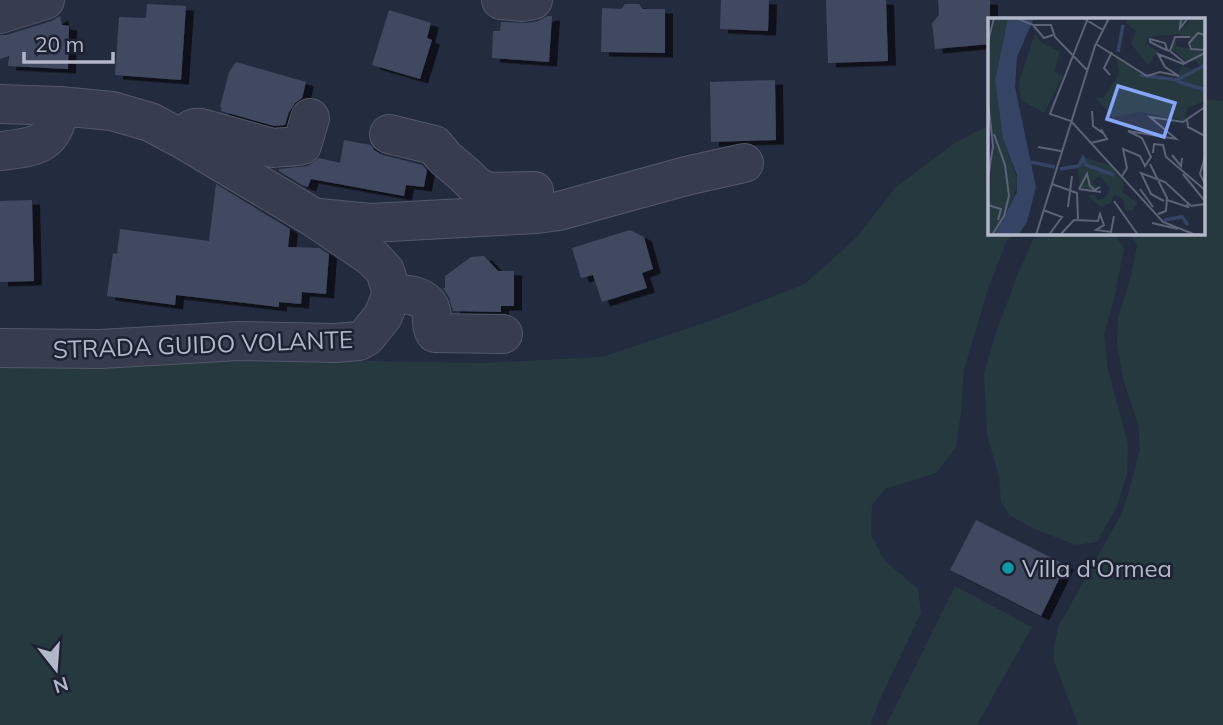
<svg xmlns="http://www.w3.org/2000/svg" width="1223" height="725" viewBox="0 0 1223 725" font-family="Mulish,sans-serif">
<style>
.green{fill:#25393f}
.building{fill:#414a60;filter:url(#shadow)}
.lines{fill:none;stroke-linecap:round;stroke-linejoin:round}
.minor-casing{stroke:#525868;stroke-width:40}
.minor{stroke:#373d4e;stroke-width:38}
.culture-dot{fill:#0f9aa8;stroke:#1c2232;stroke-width:2.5}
.labels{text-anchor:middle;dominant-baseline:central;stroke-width:5;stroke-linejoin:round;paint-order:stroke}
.street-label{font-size:24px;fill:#b2b8c9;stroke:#1c2232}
.poi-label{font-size:24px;fill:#b2b8c9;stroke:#1c2232;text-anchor:start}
.inset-river{fill:none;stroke:#354465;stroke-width:3.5}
.inset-road{fill:none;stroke:#5c6376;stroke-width:2}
.view{fill:#85a5fb;fill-opacity:0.15;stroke:#85a5fb;stroke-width:3.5}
.inset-edge{fill:none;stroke:#b2b8c9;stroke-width:3.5}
</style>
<defs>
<filter id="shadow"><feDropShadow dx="8" dy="4.5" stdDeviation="0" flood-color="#0009"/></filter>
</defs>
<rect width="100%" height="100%" fill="#232b3e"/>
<path class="green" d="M1204,99L1223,101V725H1078L1054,661V647L1058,627L1121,515L1129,491L1140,448L1138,425L1123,379L1117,345L1118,317L1130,280L1137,245L1129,233H1204Z
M990,125V233H1016L1007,240L989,286L964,370L961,411L956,448L936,473L885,489L872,505L871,534L884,560L918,589L921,613L881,697L870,725H0V366L165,357L481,363L602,357L707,322L805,284L857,237L895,188L956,142Z
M1046,233H1113L1124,248L1114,300L1104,335L1108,369L1128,444L1127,474L1117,506L1097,542L1076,545L1034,529L1009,515L1001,502L999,476L987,435L984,374L994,338L1019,271L1033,240Z
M955,586L1032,627L977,725H886Z"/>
<path class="building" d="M721,0H769L768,31L720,29Z
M826,0H886L888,61L828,63Z
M938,0H990V44L935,49L932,23L939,15Z
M147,4L186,6L181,80L115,75L119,17L146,18Z
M625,4H639L643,9H665V53L601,52L602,8L621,9Z
M389,10L431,23L427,38L432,40L420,79L372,65Z
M60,16L62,25L69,26L68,69L8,66L9,56L0,59V35H6L52,21Z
M548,16H552L549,62L492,58L493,31H500L501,22L528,23L538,21Z
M236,62L306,82L302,98L295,103L289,112L285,125L274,126L221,111V107H220L229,72Z
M775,80L776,140L711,142L710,82Z
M344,140L371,145L374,150L383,155L422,165L427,170L424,187L406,185L404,196L311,179L308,187L302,185L279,171V169L308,166L319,158L340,163Z
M216,184L290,229L288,247L319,248L329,254L326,294L302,292L301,304L279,302V307L176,295L175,305L107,296L113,253L117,254L120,229L209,241Z
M32,200L34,281L0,282V201Z
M630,230L644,237L653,269L642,273L647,288L602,302L593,275L581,278L572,248Z
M484,256L498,271H514V306H501V312L453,311L449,297L443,288H445V276L471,257Z
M976,520L1066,565L1041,616L950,570Z"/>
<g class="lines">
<g class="minor-casing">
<path id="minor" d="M501,0L524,2L533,0
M0,14L45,0
M0,104L60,106L112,111L150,122L184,140L313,217L373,258L385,271L392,293L383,316L366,337L359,341L335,343L239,341L100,349L0,348
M389,134L434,145L445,158L465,175L476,186L488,192L534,191
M185,138C190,130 191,127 201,128L273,148C283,146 293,148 302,145L310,118
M0,151C37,147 53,146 60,106
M319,218L371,223L537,214L559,211L686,176L744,163
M392,293C406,294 427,295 431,311C433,320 430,325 435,333L503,334"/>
</g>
<use href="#minor" class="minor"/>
</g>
<circle class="culture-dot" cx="1008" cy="568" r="7"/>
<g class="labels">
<g class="street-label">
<text transform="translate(203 344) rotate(-2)">STRADA GUIDO VOLANTE</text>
</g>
<g class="poi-label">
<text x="1022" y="568">Villa d'Ormea</text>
</g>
</g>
<g transform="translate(988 18)">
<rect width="217" height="217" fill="#232b3e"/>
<path d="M8,0H20L7,62L15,121L30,163L19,200L7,217H0L4,136L0,29ZM140,0H199L196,10L203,0H216L217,83L199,90L197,103L153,94L125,99L106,79L115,80L131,57L128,37L156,57L189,60L194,47L205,52L212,49L206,40L199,44L183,30L188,20V28L204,31L202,21L190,16L160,19L158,25L170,34L160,47L143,26L148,13L138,5ZM47,15L53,24L72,34L66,54L75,58L56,95L33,82L31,64ZM95,139L123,148L136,165L134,174L149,184L145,192L138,193L134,180L126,177L123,185L113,189L100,178L106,176L109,182L116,181L122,170L112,158L104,163L111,172L93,170L89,148Z" fill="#25393f"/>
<path d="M20,0H46L29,39L27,69L48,169L39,204L30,217H7L29,174V157L15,121L7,62Z" fill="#354465"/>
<path class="inset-river" d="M130,34L135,7M152,57L189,62L217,47M189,63L217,72M43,144L67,149M72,151L91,148L95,140L98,147L126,157M176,202L194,199L200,207"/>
<path class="inset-road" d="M28,0L45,7H63L67,19L100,53M95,0L115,12M100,0L62,96L83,103L175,204L208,217M193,0L192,10L200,0M45,7L56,20L65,17M217,17L210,15L201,25L203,31L217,32M0,24L6,0M108,26L159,58L172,54L191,58L177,49L170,36L195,46L217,35M179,32L177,25L162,21V24L176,31L182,33M198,46L182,33L187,19H202M122,57L116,50L124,34M0,82L5,128L0,161M104,93L105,108L116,116M199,102L200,109L217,118M103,125L119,121L113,111M50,129L73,133M165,135L166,126L175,127L178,139L217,172M184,137L193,148L194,140M217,139L212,156L217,166M162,146L179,180L178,193L170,196M195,156L216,182M134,158L139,150L135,131L152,138L157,148L163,139L154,120L140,113L188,121L162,99L195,104L217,89M64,166L89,175L90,201M91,171L99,156L102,168L107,172L112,169M91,171L113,174M152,171L165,189M179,182L200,189L199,186M126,183L150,217M176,183L163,176L153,155L177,164L203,188L217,186M0,187L13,191L10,202M80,189L84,158M55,192L74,199L61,217M164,205L190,211M4,217L16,198L21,178L17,147L6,116M48,217L107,28L121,0M72,217L86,202L110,203L112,196L116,207L108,212L123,214L126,198"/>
<path class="view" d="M130,68L187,85L176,119L119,101Z"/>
<rect width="217" height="217" class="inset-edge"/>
</g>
<g transform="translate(56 669) rotate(163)" stroke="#1c2232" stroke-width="5" paint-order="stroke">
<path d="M0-5L12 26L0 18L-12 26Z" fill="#b2b8c9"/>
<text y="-10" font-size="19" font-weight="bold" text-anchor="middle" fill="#b2b8c9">N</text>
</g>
<path d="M24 52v10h89v-10" fill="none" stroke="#b2b8c9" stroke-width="3.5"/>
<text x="35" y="52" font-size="21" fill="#b2b8c9" stroke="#1c2232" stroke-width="5" paint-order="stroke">20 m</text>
</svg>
